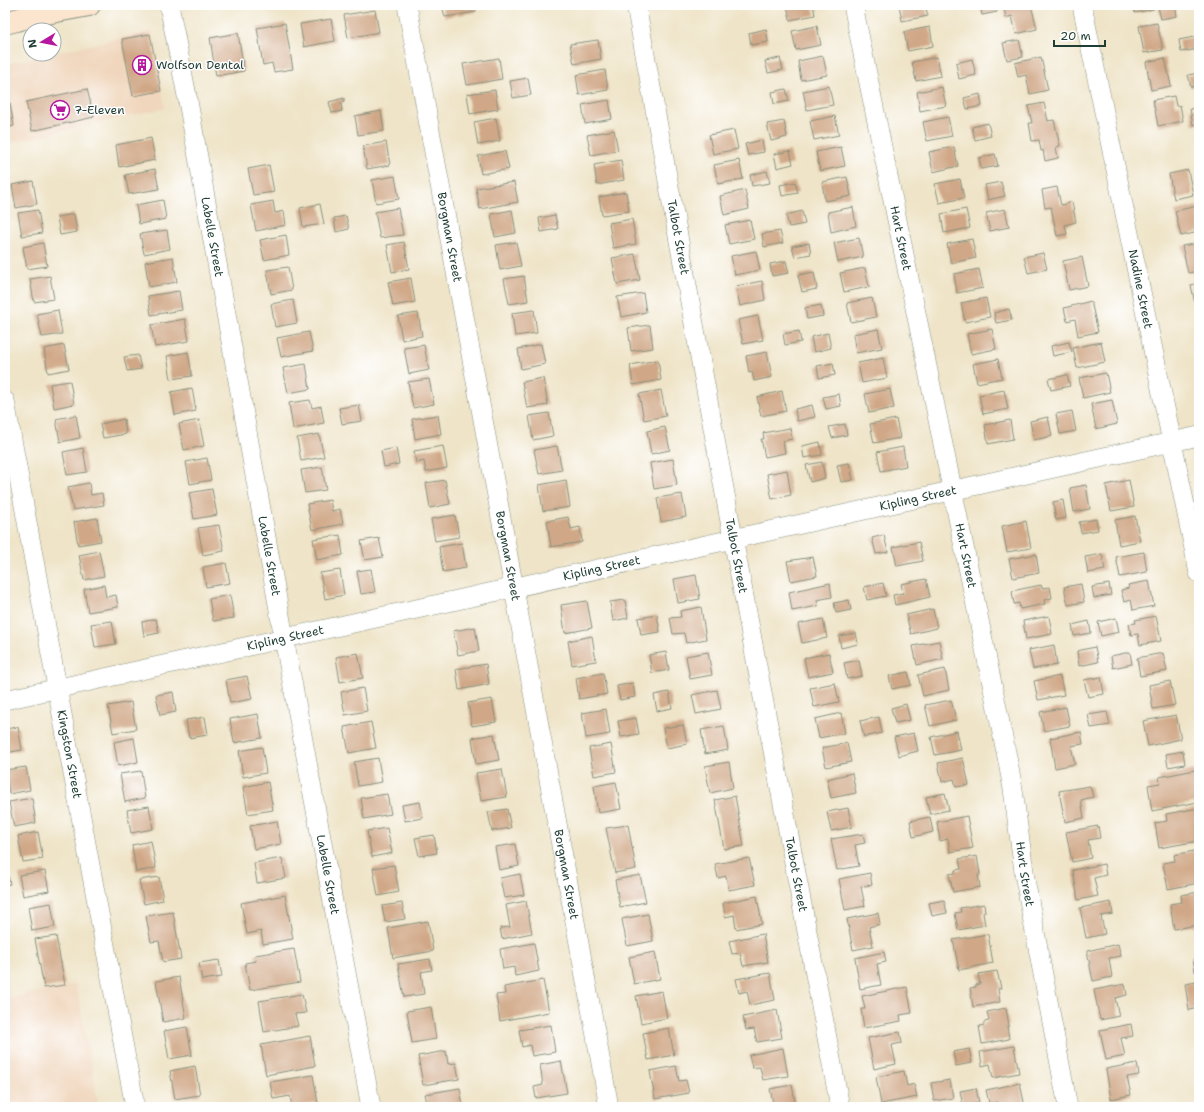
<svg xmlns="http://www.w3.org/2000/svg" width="1204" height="1112" viewBox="0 0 1204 1112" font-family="'Shantell Sans',sans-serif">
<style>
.built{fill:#f0d6bc}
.building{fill:#d0a887}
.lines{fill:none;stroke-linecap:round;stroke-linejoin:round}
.street-casing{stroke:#87907e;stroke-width:20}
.secondary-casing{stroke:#87907e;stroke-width:24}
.street{stroke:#fff;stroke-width:19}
.secondary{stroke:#fce5cf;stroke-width:22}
.labels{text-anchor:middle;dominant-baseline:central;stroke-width:3;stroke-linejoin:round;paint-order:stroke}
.poi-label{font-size:12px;fill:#1f3d34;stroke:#fff;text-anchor:start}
.street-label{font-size:12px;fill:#1f3d34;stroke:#fff}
</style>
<rect width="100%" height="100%" fill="#fff"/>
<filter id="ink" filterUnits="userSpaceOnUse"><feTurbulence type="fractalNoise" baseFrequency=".025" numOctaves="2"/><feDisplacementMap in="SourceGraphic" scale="8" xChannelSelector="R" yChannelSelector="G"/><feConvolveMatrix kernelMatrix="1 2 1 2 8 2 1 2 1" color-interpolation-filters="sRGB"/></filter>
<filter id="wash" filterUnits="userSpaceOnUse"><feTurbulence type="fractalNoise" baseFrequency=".012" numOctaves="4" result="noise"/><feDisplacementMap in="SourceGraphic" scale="16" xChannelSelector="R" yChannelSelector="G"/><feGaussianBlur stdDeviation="0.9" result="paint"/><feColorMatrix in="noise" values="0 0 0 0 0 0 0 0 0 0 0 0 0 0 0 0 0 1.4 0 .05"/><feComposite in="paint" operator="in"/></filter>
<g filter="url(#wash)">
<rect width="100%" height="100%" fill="#efe4c8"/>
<path class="built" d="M152,31L165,108L5,144V64Z
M5,970L10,998L76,984L99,1107H5Z"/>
<g id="blocks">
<path class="building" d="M442,5H475L476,12L445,17Z
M787,5H813L815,15L790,20Z
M899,5H925L928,16L902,21Z
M980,5H996L997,12L982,15Z
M1010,5H1031L1037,29L1016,34L1012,16L1006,18L1004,8L1010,6Z
M1133,5H1153L1154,9L1135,13Z
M1169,5H1175L1177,16L1161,19L1158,7Z
M375,10L379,32L348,38L344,15Z
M331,19L335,41L304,47L300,24Z
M285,23L293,69L274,72L272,63L263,65L257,28Z
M1157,23L1163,50L1144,53L1139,26Z
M817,26L821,45L796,50L792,31Z
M930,27L933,46L908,51L904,32Z
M766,29L768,42L751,45L749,33Z
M238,33L244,71L216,76L210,38Z
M150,34L161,91L133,96L122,39Z
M1199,36V49L1181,52L1179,40Z
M598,40L601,59L574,64L570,44Z
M1019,40L1023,57L1007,60L1003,43Z
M823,56L827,75L801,80L798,61Z
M937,57L941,76L916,81L912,62Z
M1041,57L1048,90L1030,94L1026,75L1018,77L1015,63Z
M499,58L502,79L467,85L463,64Z
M780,58L783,70L768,73L765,61Z
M1165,58L1171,86L1151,90L1146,62Z
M972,59L976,75L959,79L956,63Z
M605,70L608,90L579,95L576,75Z
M1199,73V86L1191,87L1188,75Z
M528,78L531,95L513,98L510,81Z
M829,86L833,105L807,110L803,91Z
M942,87L946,106L920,111L917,92Z
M87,89L94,117L32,131L26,102Z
M786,89L789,101L774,104L772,92Z
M495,90L498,109L470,114L467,94Z
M980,94L982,106L967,109L964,98Z
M1174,96L1176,106L1180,105L1183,121L1158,126L1153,100Z
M344,98V102L341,103L342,111L332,113L329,102Z
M609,100L612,119L585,124L582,105Z
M10,103L14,126L5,128V104Z
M1044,103L1048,121L1054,120L1060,146L1056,147L1058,158L1045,161L1043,150L1041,151L1039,140L1032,141L1029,123H1032L1028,106Z
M1199,107V124L1193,125L1190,109Z
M381,111L384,131L358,135L355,116Z
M835,116L839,135L814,140L810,121Z
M948,117L952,136L927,141L923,122Z
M496,118L500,141L478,145L474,122Z
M784,121L787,137L771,141L767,124Z
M988,123L991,136L975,140L972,127Z
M614,130L618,150L591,155L587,135Z
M734,130L738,149L713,154L709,135Z
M151,138L155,160L119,167L116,145Z
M762,140L764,152L748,155L745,144Z
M386,142L390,165L367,169L363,146Z
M841,147L845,166L820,171L816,152Z
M954,147L958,166L933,172L929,152Z
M505,151L509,169L481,174L478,156Z
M790,151L793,164L777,168L774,154Z
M995,154L998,166L981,169L979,158Z
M621,160L624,180L597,185L594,165Z
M739,160L743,179L718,184L714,165Z
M269,165L274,192L253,195L248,169Z
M155,169L159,189L129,194L125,175Z
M1188,170L1193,195L1174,199L1169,174Z
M767,171L770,183L752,186L750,175Z
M395,176L399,199L376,203L372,180Z
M847,177L851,196L825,201L822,182Z
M960,179L964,198L939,203L935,184Z
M33,181L37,204L16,208L12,185Z
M514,182L518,202L480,209L476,188Z
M795,182L798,193L782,196L780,185Z
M1001,182L1005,196L988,200L985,185Z
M1057,187L1061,205L1072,202L1076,222L1065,225L1067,234L1057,236L1051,207L1045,208L1042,190Z
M745,190L749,209L724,215L720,196Z
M626,192L629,211L602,215L599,197Z
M163,200L166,219L139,224L136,205Z
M273,201L275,213L284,211L286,225L256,231L251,205Z
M320,204L324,224L303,227L300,208Z
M1197,206L1199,216V232L1181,236L1175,211Z
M853,207L856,226L831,232L828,212Z
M398,208L403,235L380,238L375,212Z
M966,209L970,228L944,233L941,214Z
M1005,209L1009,227L990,231L986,213Z
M38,210L42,233L22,236L18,213Z
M512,210L516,233L495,237L491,214Z
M802,211L805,224L789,227L786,215Z
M74,214L77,232L60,235L57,217Z
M555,215L558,229L541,232L539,218Z
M346,216L349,229L336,232L334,218Z
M632,219L636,244L613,248L609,223Z
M750,220L754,239L729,244L725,225Z
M167,230L170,249L144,254L140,234Z
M780,231L783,243L764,247L762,234Z
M286,235L289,255L264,260L260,240Z
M859,238L863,257L838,262L834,243Z
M972,239L976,258L951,263L947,244Z
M404,242L409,269L392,272L387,245Z
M516,242L521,266L500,270L496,245Z
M43,243L47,266L27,269L23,247Z
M809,243L811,254L795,257L792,246Z
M1199,243V271L1188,273L1182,246Z
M756,251L760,270L735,275L731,256Z
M1043,253L1047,269L1028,273L1024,257Z
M635,254L640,280L617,284L612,258Z
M173,257L177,282L149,287L145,262Z
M1082,257L1088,286L1069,290L1063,261Z
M786,261L789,273L772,276L770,264Z
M288,267L292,290L271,294L267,270Z
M865,268L869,287L844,292L840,273Z
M979,269L983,288L957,293L954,274Z
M814,272L817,289L802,292L798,275Z
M50,276L54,299L34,302L30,279Z
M524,276L528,301L509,304L504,279Z
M411,278L415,302L393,306L388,282Z
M762,281L765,300L740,306L736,286Z
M1199,283V303L1195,304L1191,285Z
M179,291L182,310L151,315L148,296Z
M643,293L646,312L621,317L617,297Z
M872,298L876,317L851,322L847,303Z
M986,298L990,317L965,322L961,303Z
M293,300L297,323L275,327L271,304Z
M1091,301L1098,332L1078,336L1075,319L1067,321L1064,308Z
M821,305L823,316L807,319L805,308Z
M1009,309L1012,320L996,323L994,313Z
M58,310L62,334L42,337L37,314Z
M534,310L537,333L515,336L512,313Z
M418,313L422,336L402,340L398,316Z
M758,316L763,340L743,344L738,320Z
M185,319L189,341L155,347L151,325Z
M650,325L653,348L631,351L628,328Z
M878,329L882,348L856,353L853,334Z
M992,329L996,349L971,354L967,334Z
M799,331L801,342L785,345L783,334Z
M309,332L313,351L281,357L277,338Z
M828,333L831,348L814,352L811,337Z
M1069,342L1072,352L1053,356L1051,346Z
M1101,342L1105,362L1077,368L1073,348Z
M541,344L545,364L521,369L518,349Z
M64,345L69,369L48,373L44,349Z
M424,345L429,370L409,374L404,348Z
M188,352L192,376L171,379L167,356Z
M767,352L772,377L754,381L752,372L749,373L746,356Z
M138,355L141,369L127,371L124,357Z
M883,358L887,378L862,383L858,363Z
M998,359L1002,378L977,383L973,364Z
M658,360L661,380L633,385L630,365Z
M833,363L835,375L819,378L817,366Z
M306,364L310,389L288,393L283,368Z
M1106,373L1110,392L1083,398L1079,378Z
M1067,375L1070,386L1051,390L1048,379Z
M543,378L548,405L527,408L522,382Z
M429,379L434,404L413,408L408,382Z
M70,381L74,404L54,408L50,384Z
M192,388L196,411L175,415L171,392Z
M890,389L894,408L869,413L865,394Z
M661,390L666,416L644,420L639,394Z
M1004,390L1008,409L983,414L979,395Z
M782,391L786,411L761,416L757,397Z
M839,394L841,406L826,409L823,397Z
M310,400L312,408L321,406L324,423L293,429L289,403Z
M1112,400L1117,424L1096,429L1091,404Z
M359,405L362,421L342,424L339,408Z
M812,405L815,417L797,421L795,409Z
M1072,411L1076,431L1060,434L1056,414Z
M549,413L553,436L533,440L529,416Z
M76,415L80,438L60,442L56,419Z
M438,415L441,434L415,439L412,419Z
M1048,417L1052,436L1034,440L1030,421Z
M124,419L126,434L103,438L100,424Z
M896,419L900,438L874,443L870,424Z
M199,420L204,446L184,450L179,424Z
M1010,420L1013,439L988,444L985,425Z
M845,424L847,435L832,438L829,427Z
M665,427L670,450L651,454L647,431Z
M790,428L792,439L783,441L785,453L765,457L761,439H764L763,433Z
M319,434L324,457L301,461L297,438Z
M820,442L822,455L804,458L802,446Z
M443,446L447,468L426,472L424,461L416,463L414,451Z
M557,446L562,470L539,474L534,450Z
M903,447L906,466L881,471L877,452Z
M83,448L87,472L67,475L63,452Z
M396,448L399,464L384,467L381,451Z
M207,458L211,480L190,484L186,462Z
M673,459L677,485L654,489L650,463Z
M822,462L825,478L810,482L806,465Z
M849,463L853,480L841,482L837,465Z
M322,467L326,490L305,493L301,470Z
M787,470L791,495L772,499L767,474Z
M445,480L450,504L430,508L426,483Z
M566,480L570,507L543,511L539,485Z
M1129,480L1134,507L1111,511L1106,485Z
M89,483L91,495L102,493L104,505L73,510L68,487Z
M1086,485L1090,509L1074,512L1070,488Z
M212,489L217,515L194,519L189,493Z
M682,494L686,517L661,522L657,498Z
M330,500L332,511L340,509L343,524L312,530L307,504Z
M1063,500L1066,518L1056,520L1053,502Z
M455,515L459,537L435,541L431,519Z
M1135,516L1140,541L1119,545L1115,520Z
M568,517L571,529L580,527L582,542L551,547L547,521Z
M97,518L101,541L78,545L74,522Z
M1096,519L1098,530L1081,533L1079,522Z
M1026,521L1031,548L1007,552L1002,526Z
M219,525L224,551L203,555L198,528Z
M340,535L343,555L317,560L313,539Z
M884,535L888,552L876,554L872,538Z
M379,538L383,557L365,560L361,541Z
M919,542L923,561L897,566L893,547Z
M462,543L466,568L443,572L439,547Z
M99,551L104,576L84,580L79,555Z
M1144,552L1147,572L1120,577L1116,557Z
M1036,554L1039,573L1013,578L1009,559Z
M1102,554L1105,570L1088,573L1085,557Z
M813,557L817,576L791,581L787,561Z
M226,563L230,583L206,587L203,567Z
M371,569L375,592L361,594L357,571Z
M340,570L344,595L325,599L320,573Z
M696,575L700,599L678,603L674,579Z
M926,579L930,597L895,605L893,595L903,593L901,584Z
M1149,581L1154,606L1133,610L1131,600L1124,602L1121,590L1129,588L1128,585Z
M830,583L832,597L817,600L818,606L792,611L789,592Z
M883,583L886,596L867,600L864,587Z
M1081,584L1084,602L1068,605L1064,587Z
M1109,584L1111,595L1094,598L1092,587Z
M104,585L106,597L116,595L118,607L88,612L84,589Z
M1041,585L1042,588L1050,587L1052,598L1044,600L1045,604L1020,609L1019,603L1014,604L1012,591Z
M230,595L234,618L213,621L209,599Z
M625,600L628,618L613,621L610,602Z
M849,600L851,610L836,613L834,603Z
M587,601L592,628L565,633L561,605Z
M701,607L706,639L686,643L684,633L673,634L670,618L681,617L680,611Z
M933,609L937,628L911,634L906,615Z
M657,615L660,632L641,635L638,618Z
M1049,616L1052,634L1026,639L1023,621Z
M1156,616L1161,641L1140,645L1138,634L1131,635L1129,624L1136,623L1135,620Z
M1116,618L1119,632L1101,636L1098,622Z
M156,619L159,633L144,636L142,622Z
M823,619L827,638L802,643L798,624Z
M112,621L116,644L95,647L91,624Z
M1089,621L1091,633L1074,636L1072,625Z
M475,627L479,651L458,655L453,631Z
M856,633L858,644L841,648L839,636Z
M592,636L596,661L572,665L568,641Z
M939,641L943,659L917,665L913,646Z
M1054,645L1057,665L1033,669L1029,650Z
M1095,647L1098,662L1079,666L1077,651Z
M666,652L669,670L652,673L649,655Z
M708,652L712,675L690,679L686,656Z
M1130,652L1132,664L1113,668L1111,656Z
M358,653L363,678L340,682L336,657Z
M829,653L833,672L808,677L804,658Z
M1163,653L1167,671L1140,676L1137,658Z
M859,660L862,676L847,679L844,663Z
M486,664L489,684L459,690L456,669Z
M945,669L949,690L923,696L918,675Z
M908,672L911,685L892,689L889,676Z
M603,673L607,694L579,699L576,678Z
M247,676L252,699L230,703L226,680Z
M1060,676L1064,695L1038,700L1034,681Z
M1101,677L1104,694L1088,697L1084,680Z
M1170,681L1175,705L1153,709L1149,685Z
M633,683L635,697L620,700L617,686Z
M835,683L839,702L814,707L810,688Z
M363,688L367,711L345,715L341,692Z
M717,690L721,709L696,714L692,695Z
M173,692L176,712L160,715L156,695Z
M669,692L672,708L657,711L654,695Z
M492,699L496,722L472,726L468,703Z
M951,700L956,720L930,726L925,705Z
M131,702L136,729L113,733L108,706Z
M906,704L910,720L895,723L891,708Z
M1066,707L1070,726L1044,731L1040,712Z
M606,709L610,734L586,738L582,713Z
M1107,712L1110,725L1091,728L1088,715Z
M841,713L845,733L819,738L815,719Z
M258,714L262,738L234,743L230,719Z
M1176,715L1181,739L1148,746L1143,721Z
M205,717L208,735L189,738L186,720Z
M879,717L882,733L864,737L860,721Z
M636,718L639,734L621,737L618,721Z
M371,722L376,748L349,753L344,727Z
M683,725L687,744L667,748L663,728Z
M724,726L728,750L705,754L701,730Z
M18,727L22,750L5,753V729Z
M957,731L961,750L935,755L931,737Z
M1081,732L1083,744L1071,746L1075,764L1055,768L1050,738Z
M914,733L918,751L899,756L894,737Z
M494,734L499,760L476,764L472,738Z
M134,738L138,762L118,766L114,742Z
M847,743L851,762L826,767L822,748Z
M611,744L616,772L594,776L589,748Z
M262,747L266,773L243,777L239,751Z
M1183,751L1185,764L1168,767L1166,754Z
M378,758L382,782L358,786L354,762Z
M963,758L969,785L956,787L954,779L942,782L938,763Z
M729,762L733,788L710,793L705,766Z
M26,767L30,790L9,794L5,770Z
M502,769L507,797L481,801L476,773Z
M1195,770L1199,788L1196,789L1198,802L1152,811L1148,785L1160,783L1159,777Z
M141,771L145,798L125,802L120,774Z
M852,773L856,793L831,798L827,779Z
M268,782L273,810L248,814L243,787Z
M616,782L621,809L598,813L594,786Z
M1090,786L1093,797L1081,800L1084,818L1065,822L1059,791Z
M945,793L949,810L930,814L926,797Z
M387,794L391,814L364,819L361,798Z
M735,796L744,846L724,849L715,800Z
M32,798L36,823L14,827L9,802Z
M420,802L423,818L405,821L402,805Z
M149,806L153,829L131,833L127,810Z
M848,808L852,827L831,831L827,812Z
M1199,808V841L1159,848L1155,823L1167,821L1166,814Z
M507,809L511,828L492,831L488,812Z
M967,816L973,848L950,852L948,839L940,841L937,822Z
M930,817L933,832L913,837L910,821Z
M277,821L281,844L254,849L250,826Z
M628,825L636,869L615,873L606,828Z
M1098,826L1100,838L1088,840L1091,858L1072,862L1066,832Z
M387,828L392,853L372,857L367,831Z
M38,832L43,859L23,862L18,836Z
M863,834L865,843L855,845L859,866L837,870L831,839Z
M434,835L437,853L419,856L415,838Z
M151,841L156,868L136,872L132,845Z
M515,844L519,866L499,870L495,847Z
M1199,850V883L1168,889L1163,863L1175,861L1174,855Z
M977,856L980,874L978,875L980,887L953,892L949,874L955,873V870L961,869L959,859Z
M282,858L286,878L257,883L254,863Z
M749,858L755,885L729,890L726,876L718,878L715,864Z
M1104,864L1106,875L1094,878L1098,896L1078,900L1073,870Z
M394,865L399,892L378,896L373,868Z
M5,871H7L10,884L5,885Z
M45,871L49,891L23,896L19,875Z
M870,873L872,885L861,887L865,906L845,910L839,879Z
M520,874L524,895L504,898L500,878Z
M640,875L646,902L620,907L615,880Z
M159,877L163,900L144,904L139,880Z
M1199,892V925L1174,929L1170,904L1182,902L1181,895Z
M285,895L293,939L263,944L261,931L247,934L241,903Z
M757,896L762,924L736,929L734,915L725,917L723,903Z
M944,900L947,913L932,916L929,903Z
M526,901L532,933L502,939L500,928L510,927L506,905Z
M1111,902L1113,914L1101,916L1105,934L1086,938L1080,908Z
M51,903L55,927L32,931L28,907Z
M402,903L405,919L385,922L382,906Z
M984,904L985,912L983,913L985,925L958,930L955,913L961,912L960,908Z
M173,912L181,959L163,962L159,941L151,942L146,916Z
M878,913L880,924L869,927L873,946L853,950L847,919Z
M648,914L653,941L627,946L622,919Z
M428,921L433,951L393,958L388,928Z
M763,934L768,962L743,966L740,953L732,954L729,941Z
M988,934L993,963L959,970L953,940Z
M56,936L65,985L44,988L35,939Z
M534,943L539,971L515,976L514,967L503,969L500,949Z
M1118,944L1121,956L1109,958L1112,977L1093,981L1087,951Z
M294,949L300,982L250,990L245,963L256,961L255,955Z
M655,952L660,979L634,984L629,957Z
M884,952L886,962L877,964L881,985L860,989L855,958Z
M1199,958V971L1195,972L1193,959Z
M430,959L432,970L421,972L424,994L404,997L398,964Z
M219,960L222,977L202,980L199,963Z
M997,971L1001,988L998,989L1000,1002L973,1007L970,988L976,987V985L980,984L978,974Z
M770,973L775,1000L750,1005L747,991L739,993L736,979Z
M1199,975V1008L1189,1010L1185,984L1197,982L1196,976Z
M179,977L186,1018L163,1022L156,981Z
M543,980L549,1012L500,1021L496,995L505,994L504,987Z
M1125,984L1127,995L1115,998L1119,1016L1100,1020L1094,990Z
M907,987L912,1013L900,1015L901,1021L864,1028L861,1009H865L862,996Z
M662,991L667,1018L641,1023L636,996Z
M302,994L306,1013L295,1014L298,1026L264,1032L259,1001Z
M431,1007L436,1039L412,1043L407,1011Z
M1006,1008L1009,1026H1007L1009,1039L982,1044L979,1026L984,1025V1022L989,1021L987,1012Z
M777,1010L782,1038L757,1042L754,1029L746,1030L743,1017Z
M1131,1024L1133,1036L1121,1038L1125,1056L1106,1060L1100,1030Z
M551,1025L555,1052L532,1056L530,1045L522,1047L519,1030Z
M187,1027L192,1055L169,1059L164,1031Z
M669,1028L674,1055L648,1060L643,1033Z
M900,1032L902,1043L892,1045L896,1064L874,1069L868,1038Z
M310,1036L315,1066L266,1075L261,1045Z
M1014,1046L1019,1073L993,1078L990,1064L982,1066L980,1052Z
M783,1048L788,1076L763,1080L760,1067L752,1068L749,1055Z
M969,1049L972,1063L956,1066L953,1052Z
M446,1051L448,1064L456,1063L459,1079L423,1085L418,1056Z
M561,1061L567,1093L536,1098L534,1087L543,1085L540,1065Z
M1137,1063L1139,1075L1127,1077L1131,1095L1111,1099L1106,1069Z
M195,1066L200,1095L175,1099L170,1071Z
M676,1066L679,1081L686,1080L689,1093L655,1099L650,1071Z
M904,1071L907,1086L914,1084L917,1097L881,1104L876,1077Z
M313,1075L318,1103L292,1107L290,1096L273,1099L270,1082Z
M950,1080L953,1098L934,1101L931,1083Z
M1020,1083L1025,1107H998L997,1102L989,1103L986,1090Z
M792,1085L796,1107H774L770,1089Z
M460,1088L463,1107H428L425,1094Z
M976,1088L979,1103L963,1106L960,1091Z"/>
</g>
</g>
<g filter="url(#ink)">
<use href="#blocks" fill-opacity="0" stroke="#87907e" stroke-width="1"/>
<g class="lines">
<g class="street-casing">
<g id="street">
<path id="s1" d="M169,5L188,101L284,638L371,1107"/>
<path id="s2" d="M407,5L609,1107"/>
<path id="s3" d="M636,5L733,538L840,1107"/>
<path id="s4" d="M853,5L1007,757L1013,789L1025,879L1068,1107"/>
<path id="s5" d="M1082,5L1199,573"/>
<path id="s6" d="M5,401L61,709L135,1107"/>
<path id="s7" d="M5,700L1199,436"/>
</g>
</g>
<g class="secondary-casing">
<path id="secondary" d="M5,23L35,15L89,5"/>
</g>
<use href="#street" class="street"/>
<use href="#secondary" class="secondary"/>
</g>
</g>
<defs>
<g id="building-ring" transform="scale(1)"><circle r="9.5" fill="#fff" stroke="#b5179e" stroke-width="1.5"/><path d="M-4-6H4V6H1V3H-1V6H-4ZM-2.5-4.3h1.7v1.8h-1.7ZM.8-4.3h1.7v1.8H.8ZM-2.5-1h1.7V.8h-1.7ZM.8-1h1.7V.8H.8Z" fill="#b5179e"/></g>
<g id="supermarket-ring" transform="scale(1)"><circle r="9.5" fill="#fff" stroke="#b5179e" stroke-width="1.5"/><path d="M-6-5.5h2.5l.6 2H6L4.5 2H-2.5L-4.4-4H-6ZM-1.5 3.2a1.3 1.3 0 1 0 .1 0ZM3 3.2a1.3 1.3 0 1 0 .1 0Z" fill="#b5179e"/></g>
</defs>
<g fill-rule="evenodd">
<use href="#building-ring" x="142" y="65"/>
<use href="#supermarket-ring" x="60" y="110"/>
</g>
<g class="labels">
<g class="poi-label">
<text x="156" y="65">Wolfson Dental</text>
<text x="74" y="110">7-Eleven</text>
</g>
<g class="street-label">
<text stroke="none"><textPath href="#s1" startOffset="236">Labelle Street</textPath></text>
<text stroke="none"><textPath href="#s2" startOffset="236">Borgman Street</textPath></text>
<text stroke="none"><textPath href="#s3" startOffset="236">Talbot Street</textPath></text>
<text stroke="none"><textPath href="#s4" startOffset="238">Hart Street</textPath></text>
<text stroke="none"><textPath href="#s5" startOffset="290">Nadine Street</textPath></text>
<text stroke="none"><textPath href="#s7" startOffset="935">Kipling Street</textPath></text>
<text stroke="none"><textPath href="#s4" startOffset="562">Hart Street</textPath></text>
<text stroke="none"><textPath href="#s1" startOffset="560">Labelle Street</textPath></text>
<text stroke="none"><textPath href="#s2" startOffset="560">Borgman Street</textPath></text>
<text stroke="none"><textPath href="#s3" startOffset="560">Talbot Street</textPath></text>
<text stroke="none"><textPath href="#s7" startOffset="611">Kipling Street</textPath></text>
<text stroke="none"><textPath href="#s7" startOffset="287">Kipling Street</textPath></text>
<text stroke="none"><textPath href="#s6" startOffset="359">Kingston Street</textPath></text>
<text stroke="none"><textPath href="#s4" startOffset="886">Hart Street</textPath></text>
<text stroke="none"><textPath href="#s1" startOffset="884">Labelle Street</textPath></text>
<text stroke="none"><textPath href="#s2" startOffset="884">Borgman Street</textPath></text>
<text stroke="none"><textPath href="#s3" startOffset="884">Talbot Street</textPath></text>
</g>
</g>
<rect width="1204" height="1112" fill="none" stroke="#fff" stroke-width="20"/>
<g transform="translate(42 42) rotate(260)"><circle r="19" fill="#ffffff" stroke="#a5b1ae"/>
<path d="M0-3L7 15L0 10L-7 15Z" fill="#b5179e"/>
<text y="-6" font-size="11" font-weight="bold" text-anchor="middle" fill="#1f3d34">N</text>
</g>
<path d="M1054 40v6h51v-6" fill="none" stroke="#1f3d34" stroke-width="2"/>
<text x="1060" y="40" font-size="12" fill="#1f3d34" stroke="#ffffff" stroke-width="3" paint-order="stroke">20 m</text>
</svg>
